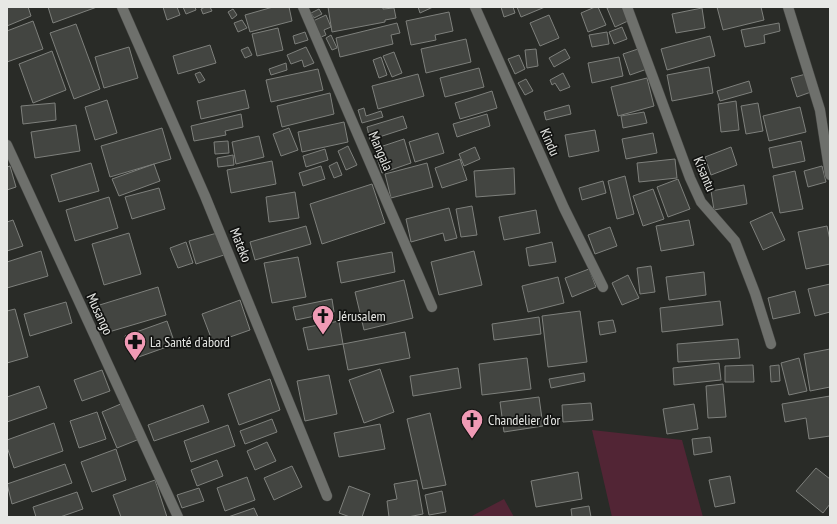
<svg xmlns="http://www.w3.org/2000/svg" width="837" height="524" viewBox="0 0 837 524" font-family="'PT Sans Narrow',sans-serif">
<style>
.green{fill:#522535}
.building{fill:#434541;stroke:#7e807c}
.lines{fill:none;stroke-linecap:round;stroke-linejoin:round}
.minor-casing{stroke:#454643;stroke-width:11}
.minor{stroke:#6e706c;stroke-width:10}
.labels{text-anchor:middle;dominant-baseline:central;stroke-width:3.5;stroke-linejoin:round;paint-order:stroke}
.street-label{font-size:14px;fill:#e7e8e5;stroke:#121311}
.poi-label{font-size:14px;fill:#e7e8e5;stroke:#121311;text-anchor:start}
</style>
<rect width="100%" height="100%" fill="#292b27"/>
<path class="green" d="M592,430L682,440L703,517H612Z
M504,499L514,517H470Z"/>
<path class="building" d="M7,7H28L31,16L7,26Z
M48,7H97L53,23Z
M163,7H177L180,15L167,20Z
M183,7H195L196,10L186,14Z
M205,7H210L212,11L203,14L201,9Z
M273,7H289L292,21L250,32L245,15Z
M328,7H383V9L394,8L396,18L385,20V22L332,32Z
M418,7H433L420,13Z
M501,7H513L515,13L504,17Z
M517,7H545L521,17Z
M595,7H598L606,25L588,32L581,13Z
M611,7H624L630,20L615,27L607,8Z
M717,7H761L764,20L723,30Z
M702,8L705,28L676,33L672,14Z
M233,9L237,15L232,19L228,12Z
M319,9L322,14L314,18L311,13Z
M449,12L453,31L435,35L436,40L411,45L406,21Z
M326,15L331,27L324,30L326,35L321,37L313,21Z
M549,15L559,38L540,46L530,23Z
M242,20L247,28L238,32L234,23Z
M33,21L43,49L7,62V31Z
M397,23L400,33L391,35L393,44L340,57L336,38Z
M779,23L780,31L764,35L765,43L745,47L741,30Z
M76,24L100,89L74,99L50,33Z
M622,27L627,39L614,44L609,32Z
M278,28L283,50L257,56L252,34Z
M305,32L308,40L295,44L293,36Z
M607,32L609,44L592,47L589,35Z
M331,35L337,48L332,50L326,38Z
M710,36L715,56L667,70L661,49Z
M466,39L471,62L426,73L421,49Z
M210,45L216,63L178,74L173,56Z
M129,47L138,78L104,88L95,57Z
M248,47L252,55L245,58L241,50Z
M306,47L314,63L304,67L302,60L291,64L287,55Z
M641,48L647,69L630,75L623,54Z
M536,49L538,66L527,68L525,50Z
M565,49L570,58L554,67L549,58Z
M52,51L66,90L33,103L19,64Z
M394,52L402,73L392,77L383,56Z
M519,55L525,69L515,74L508,59Z
M381,57L387,75L379,78L373,60Z
M619,57L623,76L592,83L588,63Z
M286,63L287,70L271,75L269,69Z
M709,67L713,93L672,101L667,75Z
M479,68L484,87L445,97L440,78Z
M318,69L323,90L271,102L266,80Z
M200,72L205,80L199,83L195,74Z
M563,73L570,87L560,91L555,83L552,85L550,80Z
M418,74L424,96L378,109L372,86Z
M806,74L811,92L797,97L791,78Z
M647,78L654,106L618,116L611,87Z
M526,79L533,91L525,95L518,83Z
M749,81L752,92L720,101L717,91Z
M245,90L249,108L201,119L197,101Z
M492,91L497,108L460,119L455,103Z
M330,93L334,114L282,127L277,106Z
M107,100L117,133L95,140L85,107Z
M736,101L739,130L721,132L718,104Z
M55,103L56,120L23,124L21,106Z
M758,103L763,131L746,134L741,106Z
M569,105L571,114L546,120L544,112Z
M800,107L806,132L769,141L763,116Z
M364,108L366,116L381,111L383,117L362,123L358,110Z
M644,112L647,123L623,128L621,116Z
M241,114L243,127L225,131L226,135L194,141L191,126Z
M487,114L490,126L457,137L453,124Z
M403,116L407,128L370,140L367,127Z
M344,122L348,142L302,152L298,132Z
M76,125L80,151L35,158L31,132Z
M162,128L171,159L110,177L101,146Z
M289,128L298,150L281,156L273,134Z
M595,130L599,151L569,157L565,135Z
M438,133L444,153L415,162L409,142Z
M653,133L657,153L626,159L622,139Z
M259,136L264,157L236,164L232,142Z
M404,139L411,163L382,173L374,149Z
M228,141L229,153L215,154L214,142Z
M801,141L805,161L773,168L769,148Z
M348,146L357,165L346,170L338,151Z
M475,147L480,159L464,166L459,154Z
M731,147L737,165L711,175L705,157Z
M325,149L328,160L306,167L303,156Z
M233,155L234,165L218,167L217,158Z
M460,159L467,180L442,188L435,168Z
M675,159L677,178L639,182L637,163Z
M272,161L276,184L231,193L227,170Z
M337,162L342,175L334,178L329,166Z
M91,163L99,191L59,202L51,175Z
M427,163L433,187L391,198L385,174Z
M154,164L160,181L119,196L112,179Z
M10,166L16,187L7,190V167Z
M321,166L325,179L303,186L299,173Z
M822,166L826,182L808,187L804,171Z
M514,168L515,194L476,197L474,171Z
M795,171L803,209L780,213L773,176Z
M625,176L634,214L617,219L608,181Z
M678,179L690,209L668,217L657,187Z
M603,181L606,193L582,200L579,188Z
M372,184L385,223L322,244L310,204Z
M744,185L747,204L714,210L711,191Z
M159,188L165,209L132,219L125,197Z
M653,189L664,219L643,226L633,196Z
M295,192L299,218L269,222L266,197Z
M109,197L118,228L75,241L66,210Z
M472,206L477,235L461,237L456,209Z
M449,208L457,238L445,241L443,233L411,242L406,219Z
M536,210L540,233L504,240L499,217Z
M772,212L785,240L763,250L750,222Z
M13,220L23,246L7,251V222Z
M689,220L694,245L661,251L656,226Z
M306,226L311,244L255,260L250,242Z
M827,226L830,240V264L806,269L798,232Z
M610,227L617,246L595,254L588,235Z
M129,233L141,274L104,285L92,244Z
M217,233L224,255L196,264L189,241Z
M186,242L193,263L178,268L170,248Z
M552,242L556,262L529,266L526,248Z
M41,251L48,276L7,288V262Z
M474,251L482,285L439,295L431,262Z
M392,252L395,272L341,283L337,262Z
M298,257L306,297L272,303L264,263Z
M651,266L655,292L640,294L637,268Z
M589,269L596,287L572,297L565,278Z
M704,272L706,295L669,300L666,277Z
M628,275L639,298L622,305L612,283Z
M558,277L564,303L528,312L522,286Z
M404,280L413,318L364,330L355,292Z
M830,284V312L815,316L808,289Z
M158,287L166,315L102,334L93,307Z
M795,291L800,313L773,319L768,298Z
M332,299L334,312L296,320L293,307Z
M240,300L250,330L213,343L202,314Z
M720,301L723,325L662,332L660,308Z
M66,302L72,323L30,336L24,314Z
M15,309L28,357L7,363V311Z
M580,311L587,362L548,367L542,316Z
M539,317L541,334L494,340L492,324Z
M613,320L616,332L600,335L598,322Z
M167,321L175,344L133,359L125,336Z
M339,321L343,344L308,350L303,328Z
M405,332L410,358L348,370L343,344Z
M738,339L740,358L678,362L677,344Z
M830,349V387L810,391L804,354Z
M527,358L531,389L482,395L479,364Z
M799,358L807,391L789,395L781,363Z
M719,363L721,380L674,385L673,368Z
M753,365L754,382H725V366Z
M779,365L780,381L771,382L770,366Z
M458,368L461,388L413,396L410,376Z
M380,369L394,412L364,423L349,380Z
M102,370L110,391L82,401L74,380Z
M584,373L585,381L551,388L549,379Z
M329,375L337,414L305,421L297,381Z
M270,379L280,410L239,425L228,394Z
M723,384L726,417L708,418L706,386Z
M39,386L47,408L7,422V397Z
M830,396V436L809,439L806,418L785,422L782,404Z
M539,397L543,426L504,432L500,402Z
M123,403L137,440L117,448L102,412Z
M591,403L593,420L563,422L562,405Z
M694,404L698,429L667,434L663,409Z
M203,405L209,422L154,441L148,425Z
M97,412L106,439L79,448L70,421Z
M430,413L446,485L423,489L407,419Z
M272,419L277,432L245,444L240,431Z
M54,423L63,451L14,468L7,447V440Z
M380,424L385,449L339,457L334,433Z
M228,425L235,446L191,462L184,441Z
M710,437L712,452L694,455L692,439Z
M267,442L276,461L255,470L247,451Z
M116,449L126,480L92,492L81,462Z
M217,460L223,476L197,486L191,470Z
M65,464L72,483L12,504L7,484Z
M292,466L302,487L274,500L264,478Z
M816,468L830,479V504L823,513L796,491Z
M578,472L582,499L536,507L531,481Z
M730,476L735,503L715,507L709,480Z
M247,477L255,500L225,511L217,488Z
M155,480L167,517H121L113,495Z
M417,480L423,514L408,517H389L387,501L397,499L394,484Z
M349,486L370,494L362,517H350L339,513Z
M199,488L204,501L182,508L177,495Z
M442,491L446,512L429,515L425,495Z
M77,492L83,509L60,517H36L33,507Z
M589,506L591,517H572L571,509Z
M254,508L258,517H228Z"/>
<g class="lines">
<g class="minor-casing">
<path id="minor" d="M122,7L205,196L327,496
M303,7L432,307
M475,7L564,208L603,287
M627,7L690,178L701,202L735,241L755,293L771,344
M788,7L820,110L830,175
M7,145L178,517"/>
</g>
<use href="#minor" class="minor"/>
</g>
<defs>
<g id="church-pin" transform="scale(1.15)"><path d="M0 17L-7.5 6A9.5 9.5 0 1 1 7.5 6Z" fill="#f09ab5" stroke="#121311"/><path d="M-1.2-6h2.4v3.5h3.3v2.4h-3.3V6h-2.4V-.1h-3.3v-2.4h3.3Z" fill="#111"/></g>
<g id="pharmacy-pin" transform="scale(1.15)"><path d="M0 17L-7.5 6A9.5 9.5 0 1 1 7.5 6Z" fill="#f09ab5" stroke="#121311"/><path d="M-2-6h4v4h4v4h-4v4h-4v-4h-4v-4h4Z" fill="#111"/></g>
</defs>
<g fill-rule="evenodd">
<use href="#church-pin" x="323" y="316"/>
<use href="#pharmacy-pin" x="135" y="342"/>
<use href="#church-pin" x="472" y="420"/>
</g>
<g class="labels">
<g class="street-label">
<text transform="translate(550 142) rotate(66)">Kindu</text>
<text transform="translate(381 151) rotate(67)">Mangala</text>
<text transform="translate(705 174) rotate(67)">Kisantu</text>
<text transform="translate(241 245) rotate(68)">Mateko</text>
<text transform="translate(100 314) rotate(65)">Musango</text>
</g>
<g class="poi-label">
<text x="338" y="316">Jérusalem</text>
<text x="150" y="342">La Santé d'abord</text>
<text x="488" y="420">Chandelier d'or</text>
</g>
</g>
<rect width="837" height="524" fill="none" stroke="#e7e8e5" stroke-width="16"/>
</svg>
